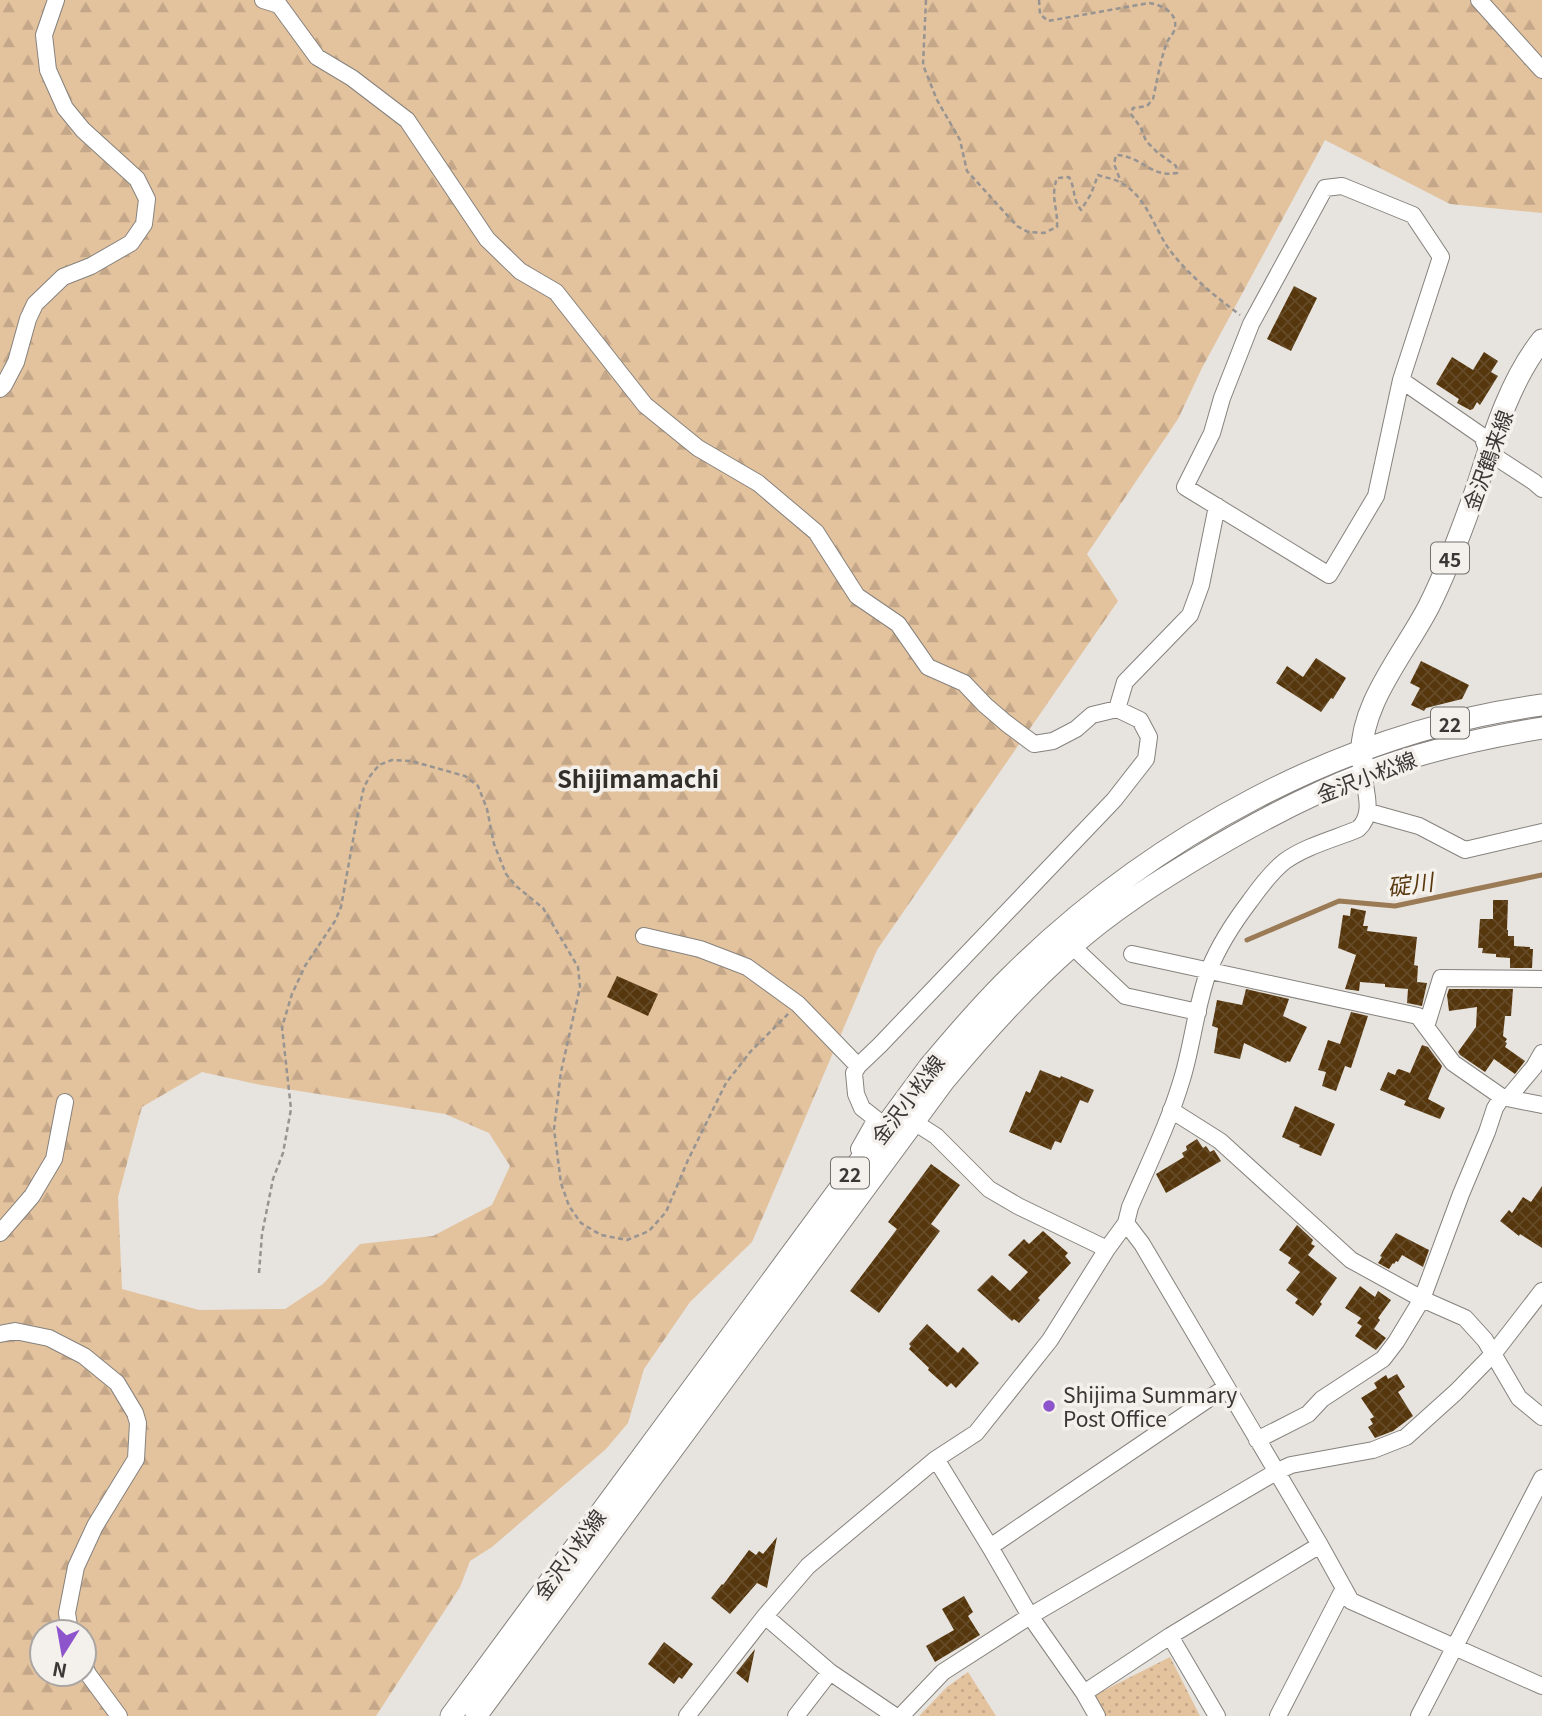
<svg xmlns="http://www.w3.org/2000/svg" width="1542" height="1716" viewBox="0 0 1542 1716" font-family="Georgia,'Noto Sans JP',serif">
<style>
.green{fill:url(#green-dots)}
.forest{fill:url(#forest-firs);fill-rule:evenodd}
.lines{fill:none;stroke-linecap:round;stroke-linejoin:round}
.stream{stroke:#9b7b56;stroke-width:5}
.building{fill:url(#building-cross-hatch)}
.minor-casing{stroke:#86827d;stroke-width:18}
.major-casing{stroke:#86827d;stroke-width:23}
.path{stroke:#979491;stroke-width:2.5;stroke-dasharray:5 3.5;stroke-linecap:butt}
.minor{stroke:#fff;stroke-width:16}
.major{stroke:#fff;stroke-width:21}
.poi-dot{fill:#8d54cc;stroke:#f4f0eb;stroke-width:2.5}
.labels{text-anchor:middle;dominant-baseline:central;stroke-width:7;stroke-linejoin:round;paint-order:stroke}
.shield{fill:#f4f0eb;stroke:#726f6c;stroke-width:2}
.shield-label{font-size:19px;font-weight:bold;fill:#3a3836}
.street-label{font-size:21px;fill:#3a3836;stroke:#f4f0eb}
.poi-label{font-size:21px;fill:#3a3836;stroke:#f4f0eb;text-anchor:start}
.water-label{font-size:23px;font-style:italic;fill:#593910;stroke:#f4f0eb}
.quarter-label{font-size:24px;font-weight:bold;fill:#322f2b;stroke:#f4f0eb}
</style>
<defs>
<pattern id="green-dots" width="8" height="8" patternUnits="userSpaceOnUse" patternTransform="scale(1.75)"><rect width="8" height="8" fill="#e3c29e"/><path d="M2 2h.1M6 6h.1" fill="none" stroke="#c4a789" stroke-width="1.8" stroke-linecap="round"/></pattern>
<pattern id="forest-firs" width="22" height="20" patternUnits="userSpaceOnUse" patternTransform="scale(1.75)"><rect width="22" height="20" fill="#e3c29e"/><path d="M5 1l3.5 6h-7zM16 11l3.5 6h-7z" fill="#c4a789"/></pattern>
<pattern id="building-cross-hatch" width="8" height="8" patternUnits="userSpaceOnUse" patternTransform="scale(1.75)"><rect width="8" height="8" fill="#55360d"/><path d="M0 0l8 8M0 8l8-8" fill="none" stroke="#664b28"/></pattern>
</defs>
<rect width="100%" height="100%" fill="#e7e3de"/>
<path class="green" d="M1170,1657L1200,1716H1105L1093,1696Z
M968,1672L996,1716H919L947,1687Z"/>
<path class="forest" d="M0,0H1542V213L1450,204L1325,140L1202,368L1178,419L1087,554L1118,601L877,950L752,1242L690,1302L644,1369L628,1423L606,1449L492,1547L470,1561L460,1587L376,1716H0ZM202,1072L261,1085L445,1114L489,1133L510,1166L492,1205L433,1236L360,1244L323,1284L285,1309L199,1310L122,1289L118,1197L142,1107ZM42,1632H84V1674H42Z"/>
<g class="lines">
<path class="stream" d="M1247,940L1339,901L1395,906L1542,875"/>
</g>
<path class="building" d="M1294,286L1317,298L1291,351L1267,339Z
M1484,352L1498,361L1491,372L1498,376L1480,405L1477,402L1473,409L1470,410L1457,403L1459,399L1436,384L1452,357L1473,370Z
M1316,658L1346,678L1333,699L1331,698L1321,712L1276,683L1287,666L1303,677Z
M1421,661L1469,685L1462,699L1426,708L1424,711L1411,705L1420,688L1410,683Z
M1493,900H1508L1507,930H1508V936H1514V946L1530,947V949H1533L1532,968H1510V958L1496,957V954L1482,953L1483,948H1478L1480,919H1493Z
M1351,908L1366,911L1363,926H1368L1367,931L1417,937L1414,965L1418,966L1417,982L1427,983L1422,1006L1407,1003L1408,989L1385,987V984L1360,982L1359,991L1345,989L1356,955L1338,948L1343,915L1350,916Z
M617,976L658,994L648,1016L607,997Z
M1246,989L1289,999L1283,1016L1307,1027L1290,1062L1287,1061L1286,1063L1244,1043L1240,1059L1214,1053L1218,1028L1212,1026L1217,1000L1242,1005Z
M1449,989H1513L1511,1016H1505L1503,1036L1507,1039L1505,1042L1507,1043L1505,1047L1525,1061L1515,1074L1494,1059L1485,1072L1460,1055L1458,1052L1476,1027L1477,1007L1449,1011L1447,995Z
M1351,1012L1368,1016L1351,1068L1345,1066L1336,1091L1322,1086L1326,1072L1318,1070L1328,1040L1340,1044Z
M1422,1045L1428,1047L1442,1066L1428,1099L1445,1108L1440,1119L1404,1105L1406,1101L1380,1090L1388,1072L1395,1075L1397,1070L1399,1069L1410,1073Z
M1040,1070L1060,1078L1061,1076L1094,1090L1088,1103L1080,1100L1061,1143L1055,1141L1051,1150L1009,1132L1026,1091L1030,1093Z
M1295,1106L1335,1124L1321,1156L1299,1147L1300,1145L1282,1137Z
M1197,1139L1203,1148L1206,1146L1210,1152L1214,1150L1221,1161L1166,1193L1156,1174L1184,1157L1182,1153L1187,1150L1186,1146Z
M931,1164L960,1185L931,1224L940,1231L879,1313L850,1291L897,1229L888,1222Z
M1542,1186V1248L1520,1234L1519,1236L1500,1221L1509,1210L1512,1213L1523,1197L1531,1202Z
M1297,1225L1313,1240L1311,1244L1315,1246L1308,1255L1337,1278L1320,1302L1322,1304L1313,1316L1295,1303L1298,1299L1286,1290L1300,1272L1288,1263L1291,1258L1279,1250Z
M1043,1231L1068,1253L1065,1256L1071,1263L1038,1298L1040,1300L1019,1323L1014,1319L1012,1321L977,1290L992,1275L1010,1291L1028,1272L1008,1255L1024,1239L1029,1244Z
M1396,1233L1429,1250L1423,1267L1402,1255L1398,1262L1396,1261L1394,1264L1393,1263L1389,1269L1378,1263L1382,1257L1380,1256Z
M1360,1286L1375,1297L1378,1291L1391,1300L1378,1318L1380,1320L1374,1329L1386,1338L1376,1350L1355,1336L1362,1326L1357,1323L1361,1318L1345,1308Z
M927,1324L958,1353L963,1347L979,1363L956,1388L951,1383L947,1387L928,1370L929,1368L909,1349L911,1346L909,1344Z
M1397,1374L1405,1387L1398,1392L1413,1416L1393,1431L1375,1438L1368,1427L1373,1424L1370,1419L1374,1417L1361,1398L1377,1388L1374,1383L1386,1375L1388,1379Z
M777,1537L767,1588L757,1583L730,1614L711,1598L722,1584L723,1585L749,1550L756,1555L759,1551L763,1554Z
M964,1596L973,1612L968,1616L980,1635L935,1662L926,1646L954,1630L942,1609Z
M664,1642L693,1664L682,1679L679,1677L674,1684L648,1664Z
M755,1649L748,1683L736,1673Z"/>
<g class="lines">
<g class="minor-casing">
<path id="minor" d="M263,0L279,5L317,57L352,78L407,120L487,239L520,271L556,292L645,405L698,448L758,483L816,532L857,596L898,624L928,667L964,683L985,705L1006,723L1034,744L1053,741L1076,729L1092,715L1117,709L1140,720L1149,737L1146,759L1114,800L880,1045L858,1066L854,1073L856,1094L862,1108L876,1119L859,1149
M1479,0L1542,70
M1401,380L1376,496L1329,575L1185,487L1212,433L1222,398L1251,324L1325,188L1342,186L1413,215L1441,257L1401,380L1482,436L1488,452L1534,482L1542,489
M0,389L4,385L16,362L28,319L35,304L63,277L91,266L131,243L144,224L147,199L137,179L83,130L65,108L48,70L44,35L56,0
M1117,709L1125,682L1190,615L1201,585L1217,506
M1369,812L1419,826L1465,850L1542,832
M644,936L700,949L747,967L798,1004L858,1066
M1072,946L1125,996L1198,1012
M1132,954L1418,1016L1453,1063L1502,1097L1542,1105
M1426,1027L1441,978L1542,979
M1508,1098L1534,1067L1542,1053
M1171,1110L1220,1141L1351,1260L1422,1299L1465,1318L1485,1340L1519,1398L1542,1417
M914,1122L936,1136L989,1189L1018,1206L1107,1249
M1126,1223L1142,1244L1320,1545L1351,1601L1542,1686
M0,1233L32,1196L54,1159L65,1102
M0,1334L15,1331L49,1338L84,1356L117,1383L135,1413L138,1423L136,1459L95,1526L76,1567L67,1613L70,1632
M1257,1440L1308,1414L1322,1399L1383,1359L1396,1342L1422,1299L1461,1194L1487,1132L1495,1108L1502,1097
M936,1459L990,1547L1030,1616L1084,1693L1097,1716
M990,1547L1226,1387
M765,1616L830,1672L895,1716
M1170,1636L1217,1716
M84,1665L88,1674L119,1716
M1084,1693L1170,1636L1320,1545
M687,1716L765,1616L808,1566L936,1459L976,1433L1050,1340L1107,1249L1126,1223L1130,1207C1148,1165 1169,1123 1182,1079C1193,1043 1196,1005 1209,970C1219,945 1234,922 1250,901C1260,887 1271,872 1285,861C1306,846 1334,839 1358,829C1374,815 1366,793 1363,774
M796,1716L830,1672
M901,1716L943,1672L1030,1616L1276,1472L1291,1465L1373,1450L1406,1437L1456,1392L1494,1353L1542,1291
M1278,1716L1344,1588
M1419,1716L1542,1478"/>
</g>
<g class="major-casing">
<path id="major" d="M1362,761C1357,707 1405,653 1429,606C1448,568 1463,527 1477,487C1493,437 1509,382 1542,340
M451,1716L929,1067C955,1036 982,1004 1011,976C1151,837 1345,731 1542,705
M476,1716L944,1081C984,1033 1025,987 1072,946C1110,912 1154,884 1197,858C1250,826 1305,796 1363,774C1420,752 1481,738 1542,728"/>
</g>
<path class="path" d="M926,0L923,65L937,100L960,140L967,171L1017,226L1028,232L1044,233L1057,227C1058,207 1050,198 1057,178L1069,177C1076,190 1072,198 1081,210L1091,194L1098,175C1106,178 1116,179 1123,184C1147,198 1154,228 1169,249C1188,275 1215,296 1240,315
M1039,0L1040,14L1048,21L1149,3C1163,5 1180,14 1174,31C1172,36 1167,40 1166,45C1160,62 1157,81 1153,99L1147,106L1133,108L1131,114L1141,128L1146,141L1157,152L1176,166L1177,173C1150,178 1142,156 1116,155L1114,164L1121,182
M259,1273L262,1234L273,1179L283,1153L291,1109L282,1027L292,994L305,966L335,921L341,907L357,818L364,787L370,776L379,765L392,760L411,761L465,776L478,786L487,809L494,844L506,874L516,886L543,908L578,967L580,987L561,1072L554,1129L561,1183L569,1206L581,1223L601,1235L627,1240L649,1231L666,1212L688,1160L726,1083L751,1051L788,1014"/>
<use href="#minor" class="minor"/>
<use href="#major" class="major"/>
</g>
<circle class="poi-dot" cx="1049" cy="1406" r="7"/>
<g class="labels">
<g class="shield">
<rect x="1431" y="542.5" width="38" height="31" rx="5"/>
<rect x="1431" y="707.5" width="38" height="31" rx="5"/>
<rect x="831" y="1157.5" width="38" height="31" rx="5"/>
</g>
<g class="shield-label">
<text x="1450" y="558">45</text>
<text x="1450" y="723">22</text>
<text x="850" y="1173">22</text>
</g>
<g class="street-label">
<text transform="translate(1487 460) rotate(-70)">金沢鶴来線</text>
<text transform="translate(1366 776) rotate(-21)">金沢小松線</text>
<text transform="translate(907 1099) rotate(-53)">金沢小松線</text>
<text transform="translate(569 1554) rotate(-54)">金沢小松線</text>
</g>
<g class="poi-label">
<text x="1063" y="1394">Shijima Summary<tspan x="1063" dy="24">Post Office</tspan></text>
</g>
<g class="water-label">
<text transform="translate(1410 883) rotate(-8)">碇川</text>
</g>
<g class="quarter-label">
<text x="638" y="777">Shijimamachi</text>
</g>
</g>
<g transform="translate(63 1653) rotate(191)"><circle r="33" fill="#f4f0eb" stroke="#aaa6a3" stroke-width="2"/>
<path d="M0-5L12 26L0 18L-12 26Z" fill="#8d54cc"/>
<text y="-10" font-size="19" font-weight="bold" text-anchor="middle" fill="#3a3836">N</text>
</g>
</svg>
